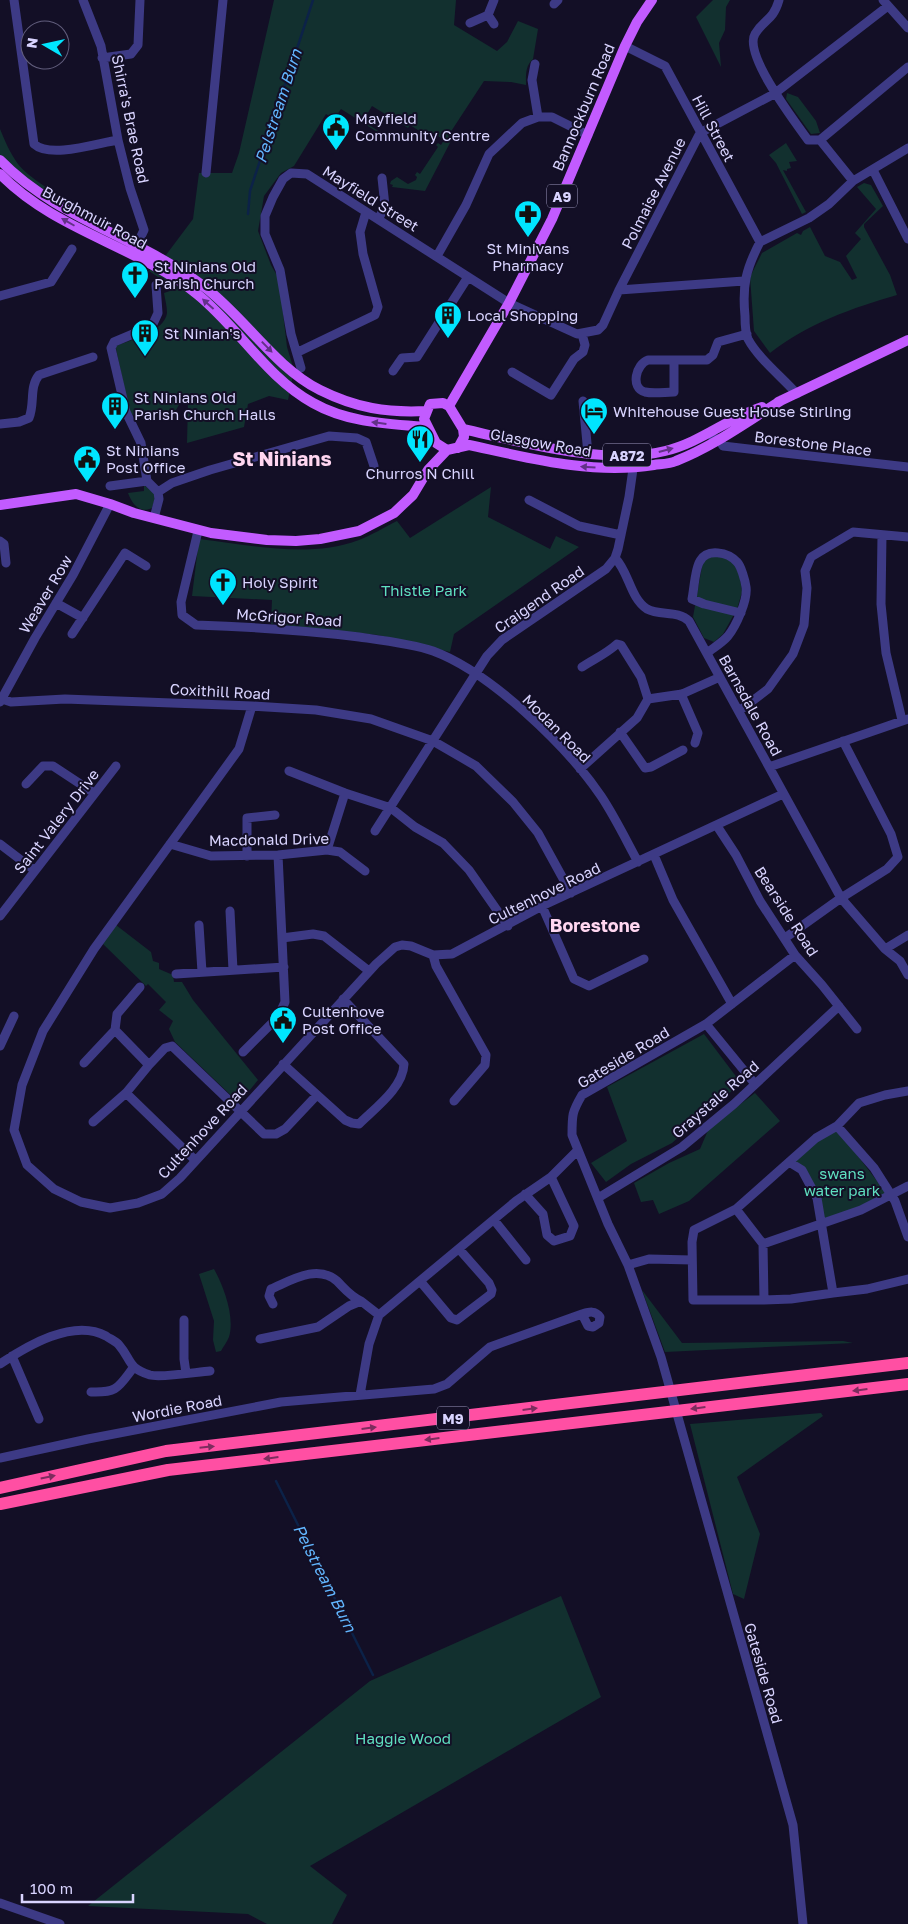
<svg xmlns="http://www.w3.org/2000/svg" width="908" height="1924" viewBox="0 0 908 1924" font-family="'Golos Text',sans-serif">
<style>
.green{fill:#12302f}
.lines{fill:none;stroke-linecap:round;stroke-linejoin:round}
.stream{stroke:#0c2248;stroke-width:2.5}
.minor{stroke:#3d3a85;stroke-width:9}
.major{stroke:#c25bff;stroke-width:10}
.highway{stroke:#ff4fa3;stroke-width:12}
.oneway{fill:#623188}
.oneway2{fill:#7d2c5e}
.labels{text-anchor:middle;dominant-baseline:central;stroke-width:4;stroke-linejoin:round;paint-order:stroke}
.shield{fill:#130f26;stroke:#9e99be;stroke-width:1}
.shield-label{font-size:14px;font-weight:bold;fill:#d9d4ff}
.street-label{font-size:15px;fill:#d9d4ff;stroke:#130f26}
.poi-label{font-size:15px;fill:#d9d4ff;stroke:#130f26;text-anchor:start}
.park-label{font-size:15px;fill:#5fe0c0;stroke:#130f26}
.water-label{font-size:16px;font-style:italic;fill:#62b6ff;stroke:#130f26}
.quarter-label{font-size:18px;font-weight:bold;fill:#ffd6f0;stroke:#130f26}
.district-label{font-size:20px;font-weight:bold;fill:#ffd6f0;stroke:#130f26}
</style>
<rect width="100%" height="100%" fill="#130f26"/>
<path class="green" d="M274,0H456L454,25L497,51L507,42L518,21L538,29L533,59C525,66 526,76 526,85L511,82L484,81L450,133L452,139L425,191L392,187L393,185L390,184L391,181L397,177L408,184L416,180L417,177L415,175L417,172L420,174L438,147L436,145L438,143L441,145L444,140L432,132H421L410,125L408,128L372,106L363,121L383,134L382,135L341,109L334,119L326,114L294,166L281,173L264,196L258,231L271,265L279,279L287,347L294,370L288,400L269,396L248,404L244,427L187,443L188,403H180L176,410C162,414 145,419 130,414L116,349V346C131,340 165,331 167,313C167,306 165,299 164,293L176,289L149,271L166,255L193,219L199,173H232L239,153Z
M713,0H730L726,7L725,30L719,43L721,67L696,17Z
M787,93L798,97L816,121L820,133L811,134L786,99Z
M0,129C5,141 10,153 18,164C31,181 75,205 94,217L77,210L44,192L0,156Z
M786,143L797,161L789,162L791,168L787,169V171L783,170L784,172L806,212L802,214L776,163L769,155Z
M864,183L871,185L883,206L864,224V227L890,275L897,295C852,308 807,324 770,353L754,331L750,277L762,253L797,233L801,235L803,231L810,227L825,256L840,262L852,280L857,278L846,256L861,239L855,233L876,209L857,187Z
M144,485L156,495L152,508C140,514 132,504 128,493L144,491Z
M491,487L488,517L550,549L556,536L579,547L454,634L450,652L378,635L271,624L272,600L192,596L199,539C251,545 308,559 359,540C372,535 385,527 397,521L410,538Z
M713,556L725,558L734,563L740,577L742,592L737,609L723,634L714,642L704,638L693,617L703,561Z
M116,925L151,952L153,961L159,963V969L173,975L174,982H182L193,1000L258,1080L239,1103L175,1042L169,1029L173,1021L159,1010L166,1002L148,984L146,986L103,944Z
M704,1034L741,1083L672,1143L631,1164L606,1182L591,1163L627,1141L607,1087Z
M755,1093L780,1121L689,1201L659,1214L653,1200L641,1202L634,1183L669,1163L700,1149L709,1128Z
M837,1129L887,1194L856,1210L824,1221L820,1198L793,1161L815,1142Z
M214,1269C224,1287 235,1317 229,1337C227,1342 223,1347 221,1351L216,1352L213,1340L214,1321L199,1274Z
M642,1290L682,1343L843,1341L853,1343L665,1352Z
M821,1413L823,1416L737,1477L760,1534L744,1599L733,1594L690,1424Z
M561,1596L601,1697L310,1866L347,1895L332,1924H267L248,1914L88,1906L370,1681Z"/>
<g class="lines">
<path class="stream" d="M248,214L250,191L313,0
M276,1481L373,1675"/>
<path class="minor" d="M14,0L34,144C50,159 98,143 118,140
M83,0L101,46L118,140L130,188L144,230L134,251
M779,0C773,21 764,19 755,34C743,54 795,122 808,140H820L853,181
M883,0L908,28
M554,4L558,0
M488,15L494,24
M470,23L488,15L494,0
M625,46L665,66L760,242
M102,58L131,54L138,45L140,0
M535,64L532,80L538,117
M820,140L908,67
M873,170L908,239
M206,173L223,0
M379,218L385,206L382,178
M760,242L809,218L829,204L853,181L908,148
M760,242C746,269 742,285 745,316C745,323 745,332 748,339C758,358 782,377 797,394
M437,256L466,205L489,154L522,123L538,117H552L588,135
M619,290L744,281
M0,296L51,282L72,249
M298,352L375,315L378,307L363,254L360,232L366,212
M674,361V392C665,392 654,394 645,392C630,388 636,364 648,360H707L713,355L718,342L747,334
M301,368L291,334L280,270L265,234V216L273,197L283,179L291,173L307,174L509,303L577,334L598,330L603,325L619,290L700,133L774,94L888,6
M393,371L402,358L417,357L468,277
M512,372L551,395L574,359L583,352L585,345L582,334
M583,401L588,454
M0,424L19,422L29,418C35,404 29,387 39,375L93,357
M713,439H719L723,446L908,467
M110,486L147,481
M158,492L172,483L210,470L329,436L357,438L366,442L374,466
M529,500L579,526L621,535
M154,518L159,499L158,492L147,481L141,443L126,412L111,348L114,342L152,326L158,313L156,285
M198,531L181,602L182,615L196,625C250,627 304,630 359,637C380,640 413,644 433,651C490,672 567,746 601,796C615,817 626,840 638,862
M882,535L881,604L886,653L902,720
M0,541L4,544L6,563
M615,558C629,572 630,598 647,609C660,616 678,610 689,621L841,898L885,949L900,961L908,975
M56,603L83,618
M72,634L125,553L146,566
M707,653C713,648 722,643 728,636C736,626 748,600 746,587C745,580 741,566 737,562C728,552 707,548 700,561C695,568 694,590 692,599L704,604L741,613
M582,667C594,659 606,654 617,644L621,645L641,677L648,699
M681,694L698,733L695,743
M2,699L11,702L65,699L252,706L316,710L371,719L433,741L476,766L513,802L538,833L571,893
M0,702L35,638L73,575L110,504
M252,706L239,749L94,949L43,1031L22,1085L14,1130L27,1165L54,1189L81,1202L110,1208L138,1203L162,1194L180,1178L376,964L395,947L402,945L411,946L433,955L452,954L542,906L783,794
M739,711L768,689L793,654L804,625L807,588L805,571L811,557L853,532L908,537
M620,732L645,768L651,767L683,750
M769,767L908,719
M580,769L637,718L648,699L682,694L720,677
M289,771L345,793L391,808L415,827L443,843L469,870L508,926
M26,784L43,766H53L94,793
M717,826L736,855L760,901L795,955L822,985L857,1029
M375,831L487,656L502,640L606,569L615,558L618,549L629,497L634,462
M0,844L34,870
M170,844L211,856L278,855L327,850L340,852L365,871
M327,850L345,793
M654,855L673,900L732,1004
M247,856V818L275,815
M542,906L574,979L589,986L644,959
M230,911L233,970
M0,916L116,766
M199,925L202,972
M282,938L313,934L324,936L369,971
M785,938L841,898L887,869L898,857L891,834L843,741
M885,949L908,935
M433,955L436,966L486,1055L485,1065L454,1101
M795,955L706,1024L582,1095C572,1112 572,1115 572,1135L608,1224L628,1265L661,1357L793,1825L803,1924
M176,974L284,967
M706,1024L755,1084
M0,1046L14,1016
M243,1052L278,1017L285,1002L278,855
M84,1063L115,1030L117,1014L140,987
M283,1064L345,1120L352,1123L359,1124C375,1108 403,1088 404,1064L343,999
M149,1065L165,1048L172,1046L264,1134H276L285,1129L317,1095
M126,1093L195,1160
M93,1122L126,1093L149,1065L115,1030
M837,1126L874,1168L895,1201L908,1237
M789,1162L802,1170L817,1198L833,1293L867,1289L908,1279
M525,1194L543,1214L547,1235L554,1241L570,1236L574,1226L551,1177
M598,1198L682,1147L734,1104L839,1006
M736,1209L763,1244L764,1300H693L692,1242L694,1230Z
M736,1209L816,1138L837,1126L859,1103L885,1095L908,1091
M494,1220L526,1260
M763,1244L861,1210L908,1186
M628,1265L649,1259L692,1260
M420,1281L451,1318L457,1320L491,1294L492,1290L489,1283L459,1249
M764,1300L791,1299L833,1293
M273,1304L269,1296L271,1289C292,1280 317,1264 337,1281C345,1289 350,1296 361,1301
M379,1315L516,1201L551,1177L578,1150
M184,1320V1359L186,1373
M260,1339L318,1327L349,1306L361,1301L379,1315L369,1344L360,1395
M12,1356L39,1419
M0,1364C27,1346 73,1318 106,1336C110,1339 116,1341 119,1345C132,1360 127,1368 150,1375C161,1378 197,1372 210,1371
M91,1392C117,1393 118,1388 133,1368
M0,1458L88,1439L281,1402L434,1389L447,1384L490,1347L582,1314C589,1312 595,1310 600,1317L599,1323L593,1327L588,1326L582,1314
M0,1903L60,1924"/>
<path class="major" d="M0,160C56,218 138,237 202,285C244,316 274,367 320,390C356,408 387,413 426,411
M0,174C54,230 137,246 197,294C239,328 266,377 313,403C348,423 389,424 428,427
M778,402L908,340
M449,406L509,303L552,219L625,46L637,22L652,0
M463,429C522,442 606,466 665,451C700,443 728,418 762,407
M458,448L464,437L463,429L449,406L443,403L430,404L424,419L436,443L447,450L469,445C529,458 592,475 654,465C661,464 669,464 676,461C714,446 748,421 782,400
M0,505L76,494L110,504L134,513L211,533L267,540L296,541L320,539L359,531L394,513L413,495L428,470L447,450"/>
<path class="highway" d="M0,1488L166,1451L908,1363
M0,1504L168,1470L908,1384"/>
</g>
<defs><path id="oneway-solid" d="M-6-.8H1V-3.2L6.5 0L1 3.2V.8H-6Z" transform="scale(1.25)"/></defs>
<g class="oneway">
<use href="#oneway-solid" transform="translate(68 222) rotate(-150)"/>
<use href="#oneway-solid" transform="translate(208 304) rotate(-138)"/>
<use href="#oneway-solid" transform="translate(267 347) rotate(46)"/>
<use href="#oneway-solid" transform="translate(379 423) rotate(-173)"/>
<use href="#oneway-solid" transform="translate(666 450) rotate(-15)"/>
<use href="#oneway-solid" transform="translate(588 467) rotate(-176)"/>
</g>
<g class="oneway2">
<use href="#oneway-solid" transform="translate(860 1390) rotate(173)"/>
<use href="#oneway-solid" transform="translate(698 1408) rotate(173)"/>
<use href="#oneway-solid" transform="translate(530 1409) rotate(-7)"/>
<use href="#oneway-solid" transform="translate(369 1428) rotate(-7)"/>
<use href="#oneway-solid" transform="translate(432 1439) rotate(173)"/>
<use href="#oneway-solid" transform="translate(207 1447) rotate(-6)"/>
<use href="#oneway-solid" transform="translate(271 1458) rotate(173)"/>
<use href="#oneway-solid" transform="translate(48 1477) rotate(-12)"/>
</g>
<defs>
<g id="civic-pin" transform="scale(1.4375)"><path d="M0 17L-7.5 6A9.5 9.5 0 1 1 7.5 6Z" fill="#00e5ff" stroke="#130f26"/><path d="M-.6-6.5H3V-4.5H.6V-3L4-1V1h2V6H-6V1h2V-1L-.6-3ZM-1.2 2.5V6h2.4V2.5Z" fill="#111"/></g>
<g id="pharmacy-pin" transform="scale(1.4375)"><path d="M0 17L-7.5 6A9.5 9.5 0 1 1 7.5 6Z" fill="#00e5ff" stroke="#130f26"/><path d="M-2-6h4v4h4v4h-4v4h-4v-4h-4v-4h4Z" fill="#111"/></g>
<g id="church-pin" transform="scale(1.4375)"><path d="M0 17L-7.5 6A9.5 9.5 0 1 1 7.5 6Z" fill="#00e5ff" stroke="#130f26"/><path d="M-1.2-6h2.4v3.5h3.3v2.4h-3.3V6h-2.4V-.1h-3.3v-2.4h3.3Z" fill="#111"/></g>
<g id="building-pin" transform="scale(1.4375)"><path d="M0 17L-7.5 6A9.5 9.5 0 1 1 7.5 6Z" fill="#00e5ff" stroke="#130f26"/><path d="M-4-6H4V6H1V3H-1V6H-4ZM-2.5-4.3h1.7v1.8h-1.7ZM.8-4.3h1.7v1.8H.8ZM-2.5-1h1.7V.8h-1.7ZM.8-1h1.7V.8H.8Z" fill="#111"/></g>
<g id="hotel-pin" transform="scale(1.4375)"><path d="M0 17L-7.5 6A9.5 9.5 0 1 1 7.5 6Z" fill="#00e5ff" stroke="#130f26"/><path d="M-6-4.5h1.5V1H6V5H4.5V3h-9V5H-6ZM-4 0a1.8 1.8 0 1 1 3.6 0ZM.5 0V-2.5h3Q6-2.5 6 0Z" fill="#111"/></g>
<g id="restaurant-pin" transform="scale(1.4375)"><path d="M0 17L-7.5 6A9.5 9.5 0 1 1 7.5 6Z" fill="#00e5ff" stroke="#130f26"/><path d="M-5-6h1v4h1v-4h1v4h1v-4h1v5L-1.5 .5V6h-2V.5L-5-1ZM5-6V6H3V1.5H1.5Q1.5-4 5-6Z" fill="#111"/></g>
</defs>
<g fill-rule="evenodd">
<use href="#civic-pin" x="336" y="127"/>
<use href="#pharmacy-pin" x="528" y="214"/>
<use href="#church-pin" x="135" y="275"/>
<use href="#building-pin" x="448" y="315"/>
<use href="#building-pin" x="145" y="333"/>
<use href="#building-pin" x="115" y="406"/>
<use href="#hotel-pin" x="594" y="411"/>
<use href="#restaurant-pin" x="420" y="439"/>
<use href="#civic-pin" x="87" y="459"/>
<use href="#church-pin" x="223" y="582"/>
<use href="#civic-pin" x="283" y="1020"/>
</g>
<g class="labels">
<g class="shield">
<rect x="547" y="184.5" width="30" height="23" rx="4"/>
<rect x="603" y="443.5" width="48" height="23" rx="4"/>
<rect x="437" y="1406.5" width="32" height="23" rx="4"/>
</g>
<g class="shield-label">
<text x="562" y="196">A9</text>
<text x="627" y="455">A872</text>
<text x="453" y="1418">M9</text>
</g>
<g class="street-label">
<text transform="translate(583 107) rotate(-67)">Bannockburn Road</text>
<text transform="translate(131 119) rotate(78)">Shirra's Brae Road</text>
<text transform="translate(714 128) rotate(62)">Hill Street</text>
<text transform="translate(653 193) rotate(-63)">Polmaise Avenue</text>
<text transform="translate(371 198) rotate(32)">Mayfield Street</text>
<text transform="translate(95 217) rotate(28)">Burghmuir Road</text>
<text transform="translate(541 442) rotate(10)">Glasgow Road</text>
<text transform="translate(813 443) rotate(7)">Borestone Place</text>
<text transform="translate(45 594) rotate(-59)">Weaver Row</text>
<text transform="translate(539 599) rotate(-35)">Craigend Road</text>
<text transform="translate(289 617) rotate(4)">McGrigor Road</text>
<text transform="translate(220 691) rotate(3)">Coxithill Road</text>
<text transform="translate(751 705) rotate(61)">Barnsdale Road</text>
<text transform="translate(557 728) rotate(45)">Modan Road</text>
<text transform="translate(56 821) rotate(-52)">Saint Valery Drive</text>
<text transform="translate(269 839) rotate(-1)">Macdonald Drive</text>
<text transform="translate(544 893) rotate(-26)">Cultenhove Road</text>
<text transform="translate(787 911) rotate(57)">Bearside Road</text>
<text transform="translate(623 1057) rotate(-31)">Gateside Road</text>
<text transform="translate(715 1099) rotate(-41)">Graystale Road</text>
<text transform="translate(202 1131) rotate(-47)">Cultenhove Road</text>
<text transform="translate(177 1408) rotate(-11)">Wordie Road</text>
<text transform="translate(764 1673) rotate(74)">Gateside Road</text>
</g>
<g class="poi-label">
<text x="355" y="118">Mayfield<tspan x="355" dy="17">Community Centre</tspan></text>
<text x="528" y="248" text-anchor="middle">St Minivans<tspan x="528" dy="17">Pharmacy</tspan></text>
<text x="154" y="266">St Ninians Old<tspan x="154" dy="17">Parish Church</tspan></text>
<text x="467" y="315">Local Shopping</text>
<text x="164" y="333">St Ninian's</text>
<text x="134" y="397">St Ninians Old<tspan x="134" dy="17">Parish Church Halls</tspan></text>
<text x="613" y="411">Whitehouse Guest House Stirling</text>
<text x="106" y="450">St Ninians<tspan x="106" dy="17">Post Office</tspan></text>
<text x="420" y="473" text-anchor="middle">Churros N Chill</text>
<text x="242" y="582">Holy Spirit</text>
<text x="302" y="1011">Cultenhove<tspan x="302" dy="17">Post Office</tspan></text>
</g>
<g class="park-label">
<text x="424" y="590">Thistle Park</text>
<text x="842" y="1173">swans<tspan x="842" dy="17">water park</tspan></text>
<text x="403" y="1738">Haggie Wood</text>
</g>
<g class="water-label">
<text transform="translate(278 106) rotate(-72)">Pelstream Burn</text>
<text transform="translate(325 1578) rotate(63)">Pelstream Burn</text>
</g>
<g class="quarter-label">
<text x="595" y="925">Borestone</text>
</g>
<g class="district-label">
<text x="282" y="458">St Ninians</text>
</g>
</g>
<g transform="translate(45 45) rotate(279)"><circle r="24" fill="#130f26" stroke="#625e7d"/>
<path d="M0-4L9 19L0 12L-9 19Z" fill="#00e5ff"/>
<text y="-8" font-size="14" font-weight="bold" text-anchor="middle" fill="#d9d4ff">N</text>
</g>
<path d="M22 1894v8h111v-8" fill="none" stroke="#d9d4ff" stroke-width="2.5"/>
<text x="30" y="1894" font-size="15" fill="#d9d4ff" stroke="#130f26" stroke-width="4" paint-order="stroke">100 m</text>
</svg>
